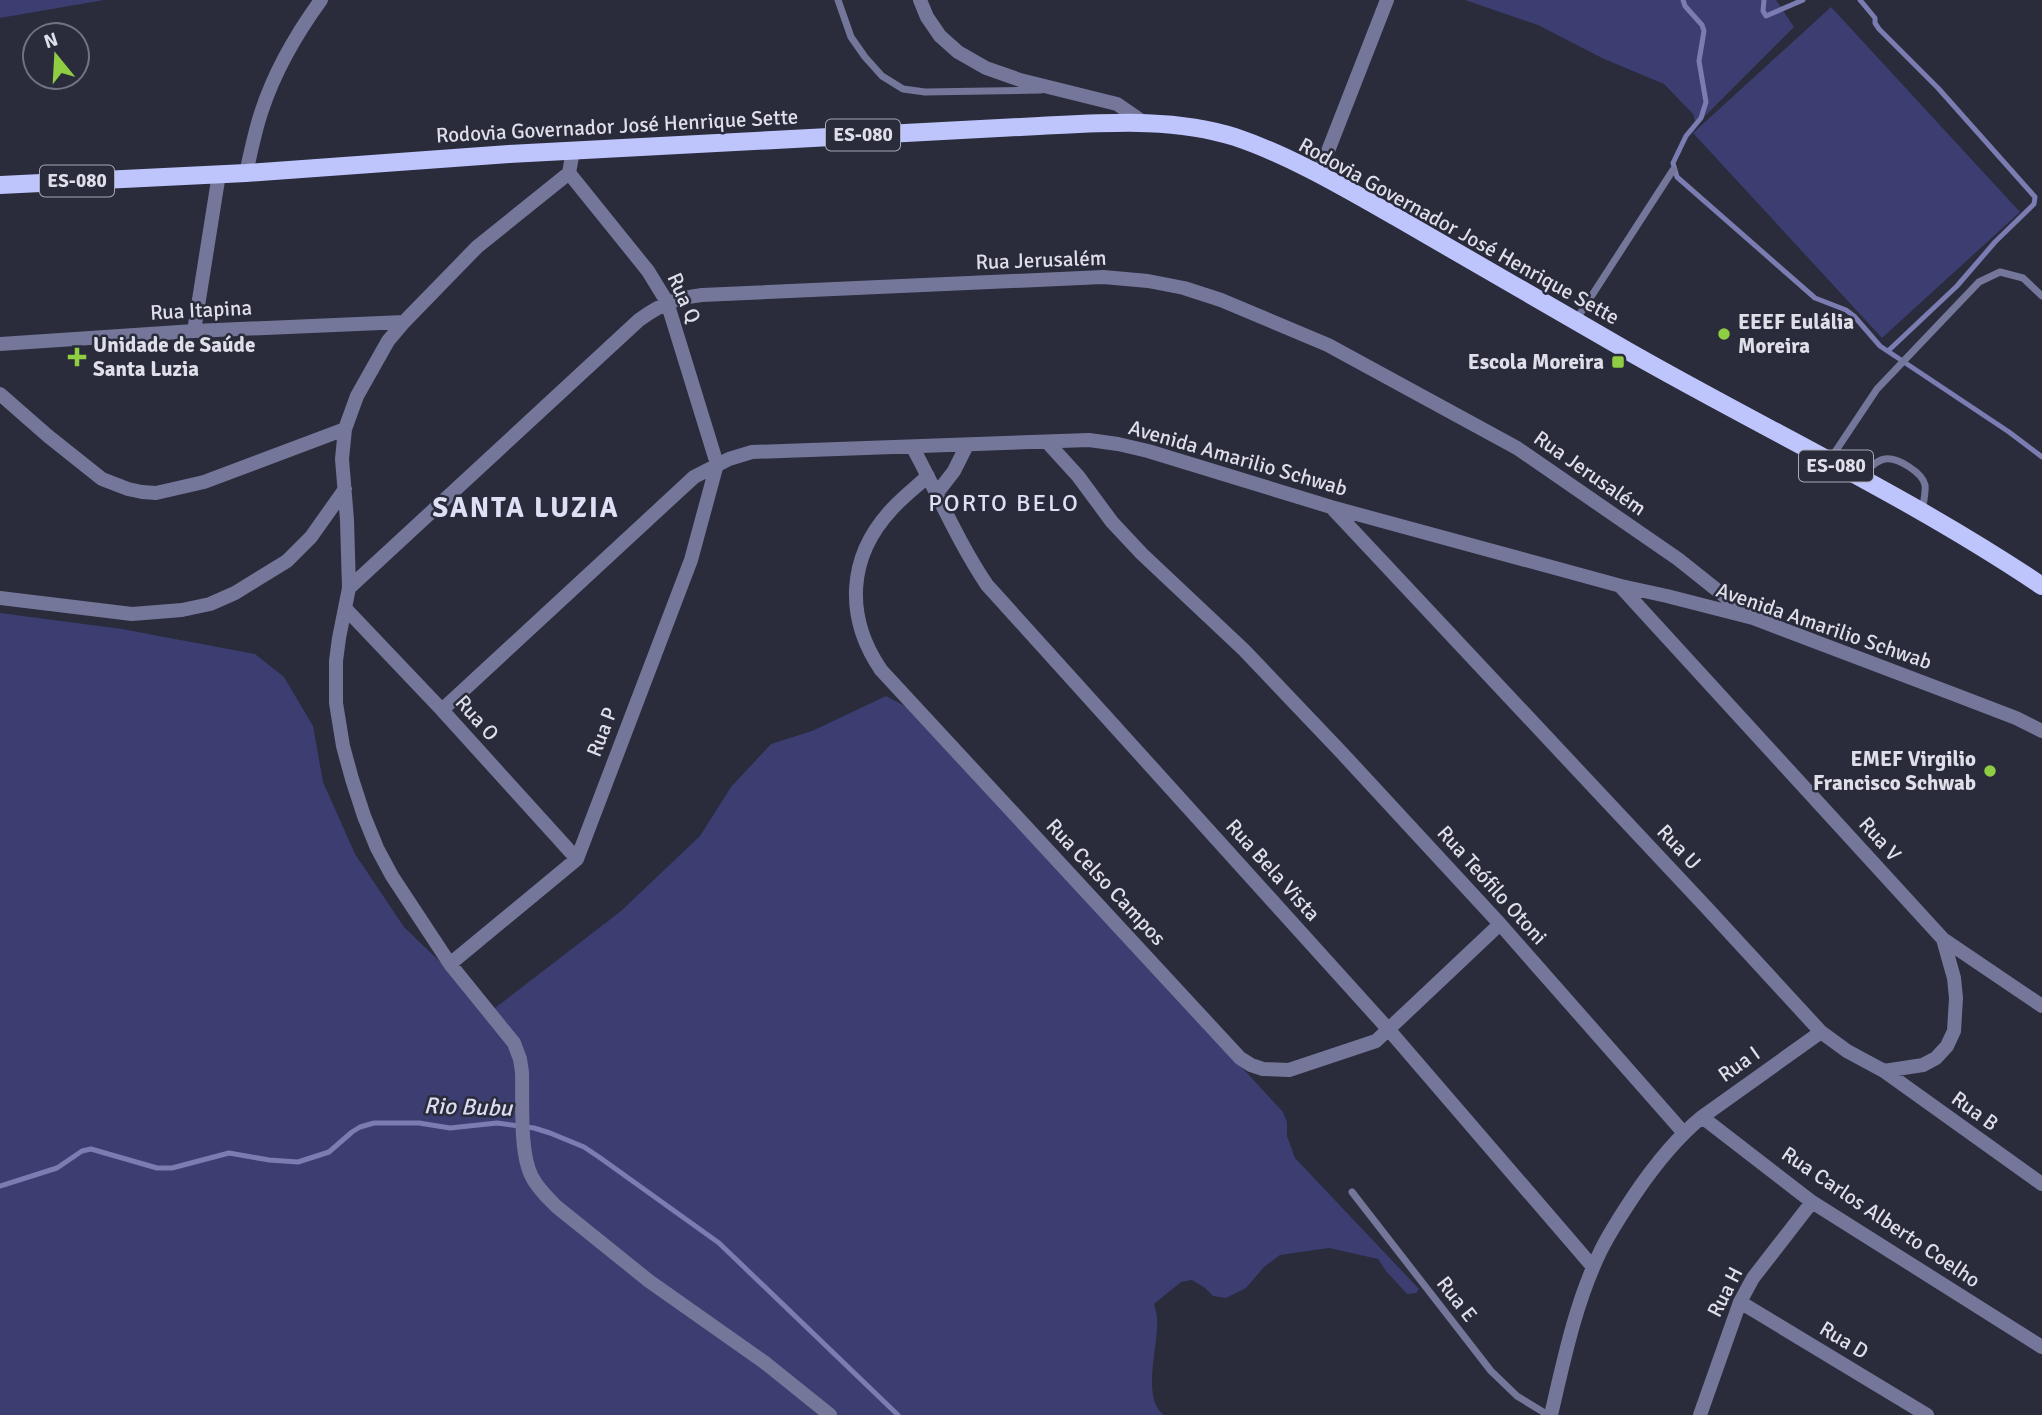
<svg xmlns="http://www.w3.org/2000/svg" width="2042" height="1415" viewBox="0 0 2042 1415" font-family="Signika,sans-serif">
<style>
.green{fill:#3c3d71}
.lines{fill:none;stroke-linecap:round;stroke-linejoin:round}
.stream{stroke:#7b7cb1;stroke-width:5}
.service{stroke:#747799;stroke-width:7}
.minor{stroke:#747799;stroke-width:14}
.primary{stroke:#bec4fc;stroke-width:18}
.poi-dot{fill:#8fcd42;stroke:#2a2b3b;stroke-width:2.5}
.labels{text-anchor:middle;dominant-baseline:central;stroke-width:5;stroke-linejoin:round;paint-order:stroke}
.shield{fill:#2a2b3b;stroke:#a8a9b5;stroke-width:2}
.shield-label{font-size:19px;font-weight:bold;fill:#dedfe9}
.street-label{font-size:21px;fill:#dedfe9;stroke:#2a2b3b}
.poi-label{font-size:21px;font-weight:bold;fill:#dedfe9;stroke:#2a2b3b;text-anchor:start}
.water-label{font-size:23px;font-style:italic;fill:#daddf2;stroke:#2a2b3b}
.quarter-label{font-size:24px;letter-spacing:2px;fill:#dee1f5;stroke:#2a2b3b}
.district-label{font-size:28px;font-weight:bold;letter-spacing:2px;fill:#dee1f5;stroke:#2a2b3b}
</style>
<rect width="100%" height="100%" fill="#2a2b3b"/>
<path class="green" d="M0,0H104L0,18Z
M1465,0H1776L1794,27L1696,125L1693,114L1664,84L1602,58L1538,25Z
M1831,7L2020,212L1882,338L1693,133Z
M0,613L122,629L255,654L284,677L313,726L323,782L355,854L404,927L491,1011L621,911L700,836L731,787L771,744L812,731L886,696L910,709L1283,1112L1287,1122V1136L1295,1158L1419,1289L1416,1293L1407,1294L1386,1271L1378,1259L1329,1248L1280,1255L1264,1267L1246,1288L1226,1298L1213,1296L1205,1288L1192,1280L1181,1282L1154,1304C1156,1311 1158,1319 1157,1326C1157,1351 1142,1399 1164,1415H0Z"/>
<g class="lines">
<path class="stream" d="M1683,0L1685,6L1702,25L1704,31L1699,61L1706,102L1701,118L1686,136L1673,163L1677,177L1815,298L1846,310L1854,316L1880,346L2009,432L2042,457
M1764,0L1763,11L1766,16L1803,0
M1860,0L1875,18V23L1879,29L1938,88L2035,197L2034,204L1995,242L1957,286L1888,351
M0,1186L57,1168L82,1151L91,1149L157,1168H172L229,1153L269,1160L298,1162L329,1152L352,1132L360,1127L374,1123H419L450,1128L497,1123L534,1128L550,1133L584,1147L599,1157L719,1243L898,1415"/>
<path class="service" d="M838,0L851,37L865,57L882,76L903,89L925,92L1041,90
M1576,320L1673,170
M1829,461L1877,389L1979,282L2000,272L2023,278L2042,296
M1862,475C1868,470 1876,460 1885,459C1897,457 1922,472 1925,485C1926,493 1923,504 1922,512
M1352,1192L1491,1371L1517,1396L1548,1415"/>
<path class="minor" d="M920,0L927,17L940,36L958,52L986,68L1020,80L1117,104L1146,124
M573,151L569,173L477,247L404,322L388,341L357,396L345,429L342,459L347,520L349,588L339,638L336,661V703L343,746L352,779L364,816L377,848L392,876L450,964L514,1043L520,1059L522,1072C523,1100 519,1153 532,1177C538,1189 548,1198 557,1207L649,1281L764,1362L830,1415
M246,173C251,152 255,130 262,110C275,71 297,33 321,0
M1319,174L1387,0
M194,331L219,174
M0,344L194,331L404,322
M0,394L48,436L102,479L128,489L142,492L156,493L204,482L345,429
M1047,442L1078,476L1112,522L1142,554L1244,650L1342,753L1500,924L1683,1132
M913,448C938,494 958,542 987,585L1389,1030L1593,1267
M928,476C916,487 903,497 892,509C847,557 845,617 881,670L1240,1058L1251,1065L1263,1069L1289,1070L1376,1041L1500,924
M937,493L954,471L967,445
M1332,508L1706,907L1821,1032L1847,1051L1884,1071L1923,1065L1936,1058L1947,1046L1954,1031L1956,998L1954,978L1943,939
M1621,587L1943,939L2042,1006
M349,588L639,320C661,304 676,298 702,295L1103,277L1148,281L1184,288L1221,300L1328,345L1517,448L1678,559L1747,614
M0,598L132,614L182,610L210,604L235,593L287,561L311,537L345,489
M345,608L442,710L577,859
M442,710L694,477L729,459L752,452L1089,440L1118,444L1148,451L1331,507L1621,586L1667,596L1753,618L1956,695L2016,718L2042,731
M450,964L577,859L691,560L717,464L667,302L648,271L569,173
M1884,1071L2042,1184
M1702,1117L1812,1202L2042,1347
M1740,1302L1927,1415
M1551,1415C1564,1359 1576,1301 1601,1250C1611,1230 1623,1212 1635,1194C1654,1166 1675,1139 1702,1117L1821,1032
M1700,1415L1740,1302L1753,1278L1812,1202"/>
<path class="primary" d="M0,185L246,173L509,154L1039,126C1104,123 1172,117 1235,137C1291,156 1345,188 1396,217C1473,261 1549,306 1626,350C1764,429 1910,497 2042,586"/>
</g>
<g class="poi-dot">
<circle cx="1724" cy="334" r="7"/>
<path d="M73.5 346.5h7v7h7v7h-7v7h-7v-7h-7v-7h7z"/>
<rect x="1611" y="355" width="14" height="14" rx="3.5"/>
<circle cx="1990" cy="771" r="7"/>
</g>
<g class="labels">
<g class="shield">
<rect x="826" y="119.5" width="74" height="31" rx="5"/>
<rect x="40" y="165.5" width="74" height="31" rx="5"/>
<rect x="1799" y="450.5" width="74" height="31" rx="5"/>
</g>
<g class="shield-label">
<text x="863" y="135">ES-080</text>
<text x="77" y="181">ES-080</text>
<text x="1836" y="466">ES-080</text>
</g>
<g class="street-label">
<text transform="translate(617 126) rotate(-3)">Rodovia Governador José Henrique Sette</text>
<text transform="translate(1459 231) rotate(29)">Rodovia Governador José Henrique Sette</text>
<text transform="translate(1041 260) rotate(-2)">Rua Jerusalém</text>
<text transform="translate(684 298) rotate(66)">Rua Q</text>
<text transform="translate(201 310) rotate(-3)">Rua Itapina</text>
<text transform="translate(1238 458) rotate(16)">Avenida Amarilio Schwab</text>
<text transform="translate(1590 473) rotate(35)">Rua Jerusalém</text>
<text transform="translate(1824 626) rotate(19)">Avenida Amarilio Schwab</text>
<text transform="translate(477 718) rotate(48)">Rua O</text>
<text transform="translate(602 732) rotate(-69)">Rua P</text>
<text transform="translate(1880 839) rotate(48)">Rua V</text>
<text transform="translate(1679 847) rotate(47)">Rua U</text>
<text transform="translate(1273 870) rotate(48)">Rua Bela Vista</text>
<text transform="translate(1106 882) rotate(47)">Rua Celso Campos</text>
<text transform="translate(1492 885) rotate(48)">Rua Teófilo Otoni</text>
<text transform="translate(1739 1064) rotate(-35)">Rua I</text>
<text transform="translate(1975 1111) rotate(36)">Rua B</text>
<text transform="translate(1881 1217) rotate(34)">Rua Carlos Alberto Coelho</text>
<text transform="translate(1725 1292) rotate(-63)">Rua H</text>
<text transform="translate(1457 1299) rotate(52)">Rua E</text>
<text transform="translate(1844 1340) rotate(31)">Rua D</text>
</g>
<g class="poi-label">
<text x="1738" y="322">EEEF Eulália<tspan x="1738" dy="24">Moreira</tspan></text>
<text x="93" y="345">Unidade de Saúde<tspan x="93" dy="24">Santa Luzia</tspan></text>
<text x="1604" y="362" text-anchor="end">Escola Moreira</text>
<text x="1976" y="759" text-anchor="end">EMEF Virgilio<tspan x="1976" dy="24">Francisco Schwab</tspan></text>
</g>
<g class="water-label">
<text transform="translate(468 1107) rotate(2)">Rio Bubu</text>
</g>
<g class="quarter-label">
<text x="1004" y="503">PORTO BELO</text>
</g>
<g class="district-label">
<text x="526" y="508">SANTA LUZIA</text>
</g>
</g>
<g transform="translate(56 56) rotate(342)"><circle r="33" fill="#2a2b3b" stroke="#727381" stroke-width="2"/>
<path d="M0-5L12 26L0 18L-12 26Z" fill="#8fcd42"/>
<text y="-10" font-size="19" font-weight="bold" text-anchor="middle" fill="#dedfe9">N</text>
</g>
</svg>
